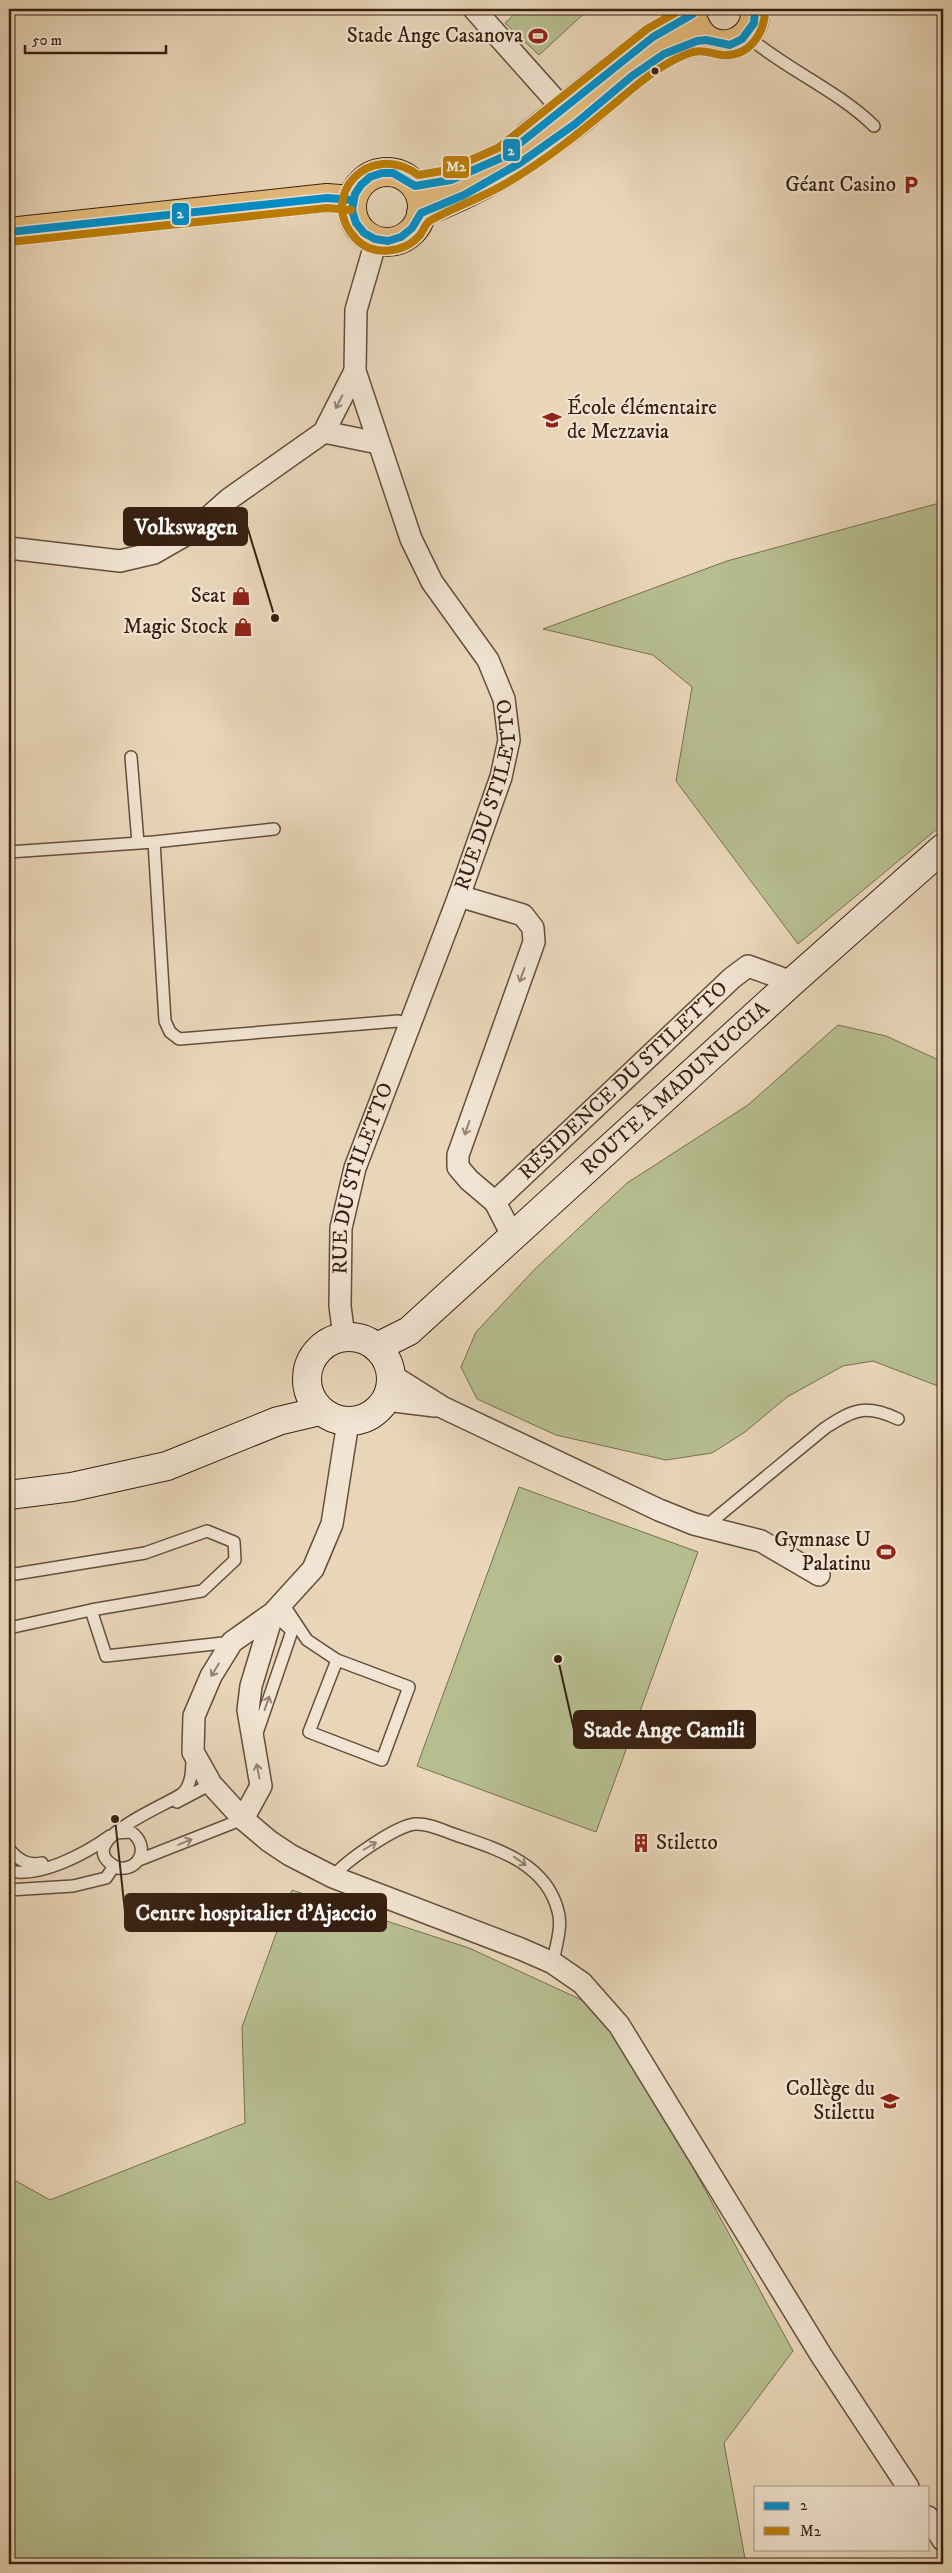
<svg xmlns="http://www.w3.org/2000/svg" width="952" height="2573" viewBox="0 0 952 2573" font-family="'IM FELL DW Pica',serif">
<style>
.green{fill:#b6be90;stroke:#776f50}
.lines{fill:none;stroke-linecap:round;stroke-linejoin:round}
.service-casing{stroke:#644e3b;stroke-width:14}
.minor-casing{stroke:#644e3b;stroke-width:24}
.secondary-casing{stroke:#382011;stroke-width:30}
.primary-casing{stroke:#382011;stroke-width:30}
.service{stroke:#f1e4d2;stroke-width:11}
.minor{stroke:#f1e4d2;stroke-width:21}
.secondary{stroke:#f1e4d2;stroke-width:28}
.primary{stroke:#e4bb7c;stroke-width:28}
.bus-1-casing{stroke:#f1e4d2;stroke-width:11}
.bus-2-casing{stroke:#f1e4d2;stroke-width:11}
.bus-1{stroke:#0090cd;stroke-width:8}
.bus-2{stroke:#be7e05;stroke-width:8}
.oneway{stroke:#948272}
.bus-dot{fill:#382011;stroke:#f1e4d2;stroke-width:2}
.labels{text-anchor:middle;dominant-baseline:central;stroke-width:4.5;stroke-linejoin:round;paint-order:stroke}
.poi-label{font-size:21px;fill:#382011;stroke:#f1e4d2;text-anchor:end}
.street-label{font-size:21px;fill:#382011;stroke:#f1e4d2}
.leader{fill:none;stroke:#382011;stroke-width:2}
.callout-dot{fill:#382011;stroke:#f1e4d2;stroke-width:2}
.callout{fill:#382011;stroke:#382011;stroke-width:2}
.callout-label{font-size:22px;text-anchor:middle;font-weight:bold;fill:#fff}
.line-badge{stroke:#f1e4d2;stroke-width:2}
.badge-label{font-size:14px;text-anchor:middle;font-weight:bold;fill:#fff}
</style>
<rect width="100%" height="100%" fill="#e9d6b9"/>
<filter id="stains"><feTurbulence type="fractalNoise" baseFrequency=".004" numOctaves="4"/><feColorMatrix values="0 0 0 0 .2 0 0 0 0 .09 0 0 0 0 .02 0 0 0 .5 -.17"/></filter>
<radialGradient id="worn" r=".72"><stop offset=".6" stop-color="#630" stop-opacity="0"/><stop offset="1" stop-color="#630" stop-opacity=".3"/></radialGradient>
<path class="green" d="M520,9H589L539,55L505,23Z
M943,502V824L798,944L676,781L692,687L653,655L543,629L727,561Z
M838,1025L886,1036L943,1062V1388L873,1361L843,1366L787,1397L745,1432L712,1453L666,1460L556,1435L477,1399L461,1367L476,1332L535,1269L627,1183L748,1105Z
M519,1487L698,1552L596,1832L417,1766Z
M292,1890L469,1948L608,2012L793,2351L724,2443L746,2564H9V2177L50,2200L245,2123L242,2027Z"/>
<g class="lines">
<g class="service-casing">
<path id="service" d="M747,36C787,70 837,90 874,126
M131,757L138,843
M154,842L165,1021L170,1032L179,1039L398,1021L410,1024
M9,852L154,842L274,829
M705,1527L825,1428C854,1409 866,1404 898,1419
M9,1575L145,1553L207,1531L234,1542L235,1560L202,1591L91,1610L9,1628
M283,1604L307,1640L337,1660L409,1687L382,1760L309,1732L337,1660
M91,1610L106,1656L232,1642
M256,1736L292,1631L273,1613
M177,1802L211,1784
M115,1833L131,1832C150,1845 141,1871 118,1868C65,1842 171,1804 183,1793C192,1784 192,1769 192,1756
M9,1849C18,1860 28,1866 42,1863
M139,1860L243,1819
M9,1871C40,1878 85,1854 110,1836
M333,1877C345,1861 396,1826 415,1824C429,1823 444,1831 456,1835C497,1849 546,1863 558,1911C563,1926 555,1948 553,1963
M9,1890L73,1886L106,1878L114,1866"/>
</g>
<g class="minor-casing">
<g id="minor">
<path d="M474,9L572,119"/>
<path d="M324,432L378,443"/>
<path d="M9,548L120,561L154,553L194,530L229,499L324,432L355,371"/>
<path d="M459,896L523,915L533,928L534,942L458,1155V1167L469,1180L495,1202"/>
<path id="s1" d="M513,1237L495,1202L732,978L748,966L792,982"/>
<path id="s2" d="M344,1337L340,1306L341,1228L355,1168L459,896L501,777L509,740L504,699L488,660L432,582L411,539L355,371L356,310L376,241"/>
<path d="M391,1375L442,1407L659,1510L694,1524L761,1541L819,1575"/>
<path d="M386,1400L435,1406"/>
<path d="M273,1613L251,1686L248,1710L261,1786L243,1819L211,1784L193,1752L194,1716L211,1676L232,1642L273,1613L313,1569L332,1524L348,1422"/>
<path d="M243,1819L269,1841L290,1855L333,1877L521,1949L553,1963L582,1983L619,2025L821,2355L908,2487"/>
<path d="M928,2517L943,2540"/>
</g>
</g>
<g class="secondary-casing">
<g id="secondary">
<circle cx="349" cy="1379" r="42"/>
<path id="s3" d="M377,1347L409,1331L792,982L943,848"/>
<path d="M9,1495L72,1487L167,1466L278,1421L320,1411"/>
</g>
</g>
<g class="primary-casing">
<path id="primary" d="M696,26C712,59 758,44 755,9
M528,136L653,37L693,14
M352 207a35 35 0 1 1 70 0a35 35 0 1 1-70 0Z
M415,186L451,180L491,162
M421,213C482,190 525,163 576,123C606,100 638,64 673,49C683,44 695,42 706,39
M9,232L327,198L352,200"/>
</g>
<use href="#service" class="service"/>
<use href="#minor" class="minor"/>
<use href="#secondary" class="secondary"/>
<use href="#primary" class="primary"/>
<g class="bus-1-casing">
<path id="bus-1" d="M694,9L693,14L653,37L503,157L451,180L415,186L393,173H382L370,177L361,185L355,194L352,210L356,223L364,233L375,239L388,241L401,237L412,228L421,213L464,195L520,163L575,124L632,76L664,54L697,41L706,40L730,45L742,39L754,23L755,9
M9,232L327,198L352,200"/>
</g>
<g class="bus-2-casing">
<path id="bus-2" d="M682,9L647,29L498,148L448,170L418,175C370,139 316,197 356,239C373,257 405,253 420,235C424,230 425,223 431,220C455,207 481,198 505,184C552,157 591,123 632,89C650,74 670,59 693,52C705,49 711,54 722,55C749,57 765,34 765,9
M10,242L327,208L351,210"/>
</g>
<use href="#bus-1" class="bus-1"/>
<use href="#bus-2" class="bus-2"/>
</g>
<defs><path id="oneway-shaft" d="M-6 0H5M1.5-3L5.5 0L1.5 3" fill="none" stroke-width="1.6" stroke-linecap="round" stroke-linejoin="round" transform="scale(1.25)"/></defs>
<g class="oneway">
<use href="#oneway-shaft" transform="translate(339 402) rotate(117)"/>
<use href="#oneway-shaft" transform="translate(522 975) rotate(110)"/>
<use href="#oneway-shaft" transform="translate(467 1128) rotate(109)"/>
<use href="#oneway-shaft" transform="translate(215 1670) rotate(121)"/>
<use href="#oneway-shaft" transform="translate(267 1703) rotate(-71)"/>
<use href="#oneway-shaft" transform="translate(258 1771) rotate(-101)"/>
<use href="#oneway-shaft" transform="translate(185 1842) rotate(-22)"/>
<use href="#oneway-shaft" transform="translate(370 1846) rotate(-30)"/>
<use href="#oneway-shaft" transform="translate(520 1861) rotate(35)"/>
</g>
<defs>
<g id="stadium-bare" transform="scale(1.5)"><path d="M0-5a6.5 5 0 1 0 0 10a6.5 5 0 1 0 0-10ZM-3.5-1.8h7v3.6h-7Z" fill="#8f2418" stroke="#f1e4d2" stroke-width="2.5" paint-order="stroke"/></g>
<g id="parking-bare" transform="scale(1.5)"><path d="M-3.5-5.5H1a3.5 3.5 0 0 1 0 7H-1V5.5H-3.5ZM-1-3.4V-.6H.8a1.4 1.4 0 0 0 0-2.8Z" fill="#8f2418" stroke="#f1e4d2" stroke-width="2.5" paint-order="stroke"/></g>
<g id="school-bare" transform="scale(1.5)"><path d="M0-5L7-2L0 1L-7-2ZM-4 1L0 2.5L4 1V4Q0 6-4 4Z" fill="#8f2418" stroke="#f1e4d2" stroke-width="2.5" paint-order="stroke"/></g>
<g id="shop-bare" transform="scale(1.5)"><path d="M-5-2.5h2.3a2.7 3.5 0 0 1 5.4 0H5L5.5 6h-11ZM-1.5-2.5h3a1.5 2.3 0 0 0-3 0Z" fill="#8f2418" stroke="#f1e4d2" stroke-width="2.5" paint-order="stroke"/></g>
<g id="building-bare" transform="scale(1.5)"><path d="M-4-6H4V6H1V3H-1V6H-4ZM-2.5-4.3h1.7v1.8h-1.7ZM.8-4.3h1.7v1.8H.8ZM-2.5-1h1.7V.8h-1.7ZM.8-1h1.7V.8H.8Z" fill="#8f2418" stroke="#f1e4d2" stroke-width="2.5" paint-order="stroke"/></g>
</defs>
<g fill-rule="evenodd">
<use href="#stadium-bare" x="538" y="36"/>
<use href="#parking-bare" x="911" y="185"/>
<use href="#school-bare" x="552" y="420"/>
<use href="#shop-bare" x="241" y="596"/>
<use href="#shop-bare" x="243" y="627"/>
<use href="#stadium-bare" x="886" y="1552"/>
<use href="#building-bare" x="641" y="1843"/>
<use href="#school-bare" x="890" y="2101"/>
</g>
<circle class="bus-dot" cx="655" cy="71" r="4.5"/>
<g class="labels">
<g class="poi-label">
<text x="523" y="36">Stade Ange Casanova</text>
<text x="896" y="185">Géant Casino</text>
<text x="567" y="408" text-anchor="start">École élémentaire<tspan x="567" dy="24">de Mezzavia</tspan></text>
<text x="226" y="596">Seat</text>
<text x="228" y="627">Magic Stock</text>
<text x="871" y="1540">Gymnase U<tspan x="871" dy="24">Palatinu</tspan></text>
<text x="656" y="1843" text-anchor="start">Stiletto</text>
<text x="875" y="2089">Collège du<tspan x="875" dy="24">Stilettu</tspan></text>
</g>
<g class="street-label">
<text stroke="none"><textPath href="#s2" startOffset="568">RUE DU STILETTO</textPath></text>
<text stroke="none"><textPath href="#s1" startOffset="216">RÉSIDENCE DU STILETTO</textPath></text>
<text stroke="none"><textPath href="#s3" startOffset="396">ROUTE À MADUNUCCIA</textPath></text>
<text stroke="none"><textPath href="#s2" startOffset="162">RUE DU STILETTO</textPath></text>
</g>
</g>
<path class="leader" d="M275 618L247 526M558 1659L574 1730M115 1819L125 1912"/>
<g class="callout-dot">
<circle cx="275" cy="618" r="5"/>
<circle cx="558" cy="1659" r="5"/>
<circle cx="115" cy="1819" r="5"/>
</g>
<g class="callout">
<rect x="124" y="508" width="123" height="37" rx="5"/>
<rect x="574" y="1711" width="181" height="37" rx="5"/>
<rect x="125" y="1894" width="261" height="37" rx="5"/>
</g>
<g class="callout-label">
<text x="186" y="534">Volkswagen</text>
<text x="664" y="1737">Stade Ange Camili</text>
<text x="256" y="1920">Centre hospitalier d'Ajaccio</text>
</g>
<g class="line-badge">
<rect x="502" y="138" width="19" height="24" rx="5" fill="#0090cd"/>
<rect x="442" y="155" width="28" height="24" rx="5" fill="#be7e05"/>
<rect x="171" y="202" width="19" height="24" rx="5" fill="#0090cd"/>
</g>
<g class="badge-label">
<text x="511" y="155">2</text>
<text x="456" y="171">M2</text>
<text x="180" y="218">2</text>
</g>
<rect width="952" height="2573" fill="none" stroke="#e9d6b9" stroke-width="30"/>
<rect x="10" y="10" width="932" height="2553" fill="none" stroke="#382011" stroke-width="2.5"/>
<rect x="15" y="15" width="922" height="2543" fill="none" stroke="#382011"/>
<rect x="754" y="2486" width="175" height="65" fill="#f1e4d2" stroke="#a79685"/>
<rect x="764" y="2502" width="25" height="8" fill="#0090cd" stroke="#a79685"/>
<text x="800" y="2510" font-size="15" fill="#382011">2</text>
<rect x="764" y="2527" width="25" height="8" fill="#be7e05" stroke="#a79685"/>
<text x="800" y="2536" font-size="15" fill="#382011">M2</text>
<path d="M25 45v8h141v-8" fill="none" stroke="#382011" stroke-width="2.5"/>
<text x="32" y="45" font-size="15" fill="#382011" stroke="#f1e4d2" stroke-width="4" paint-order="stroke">50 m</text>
<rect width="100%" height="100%" filter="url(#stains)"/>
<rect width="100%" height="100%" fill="url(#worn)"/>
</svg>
